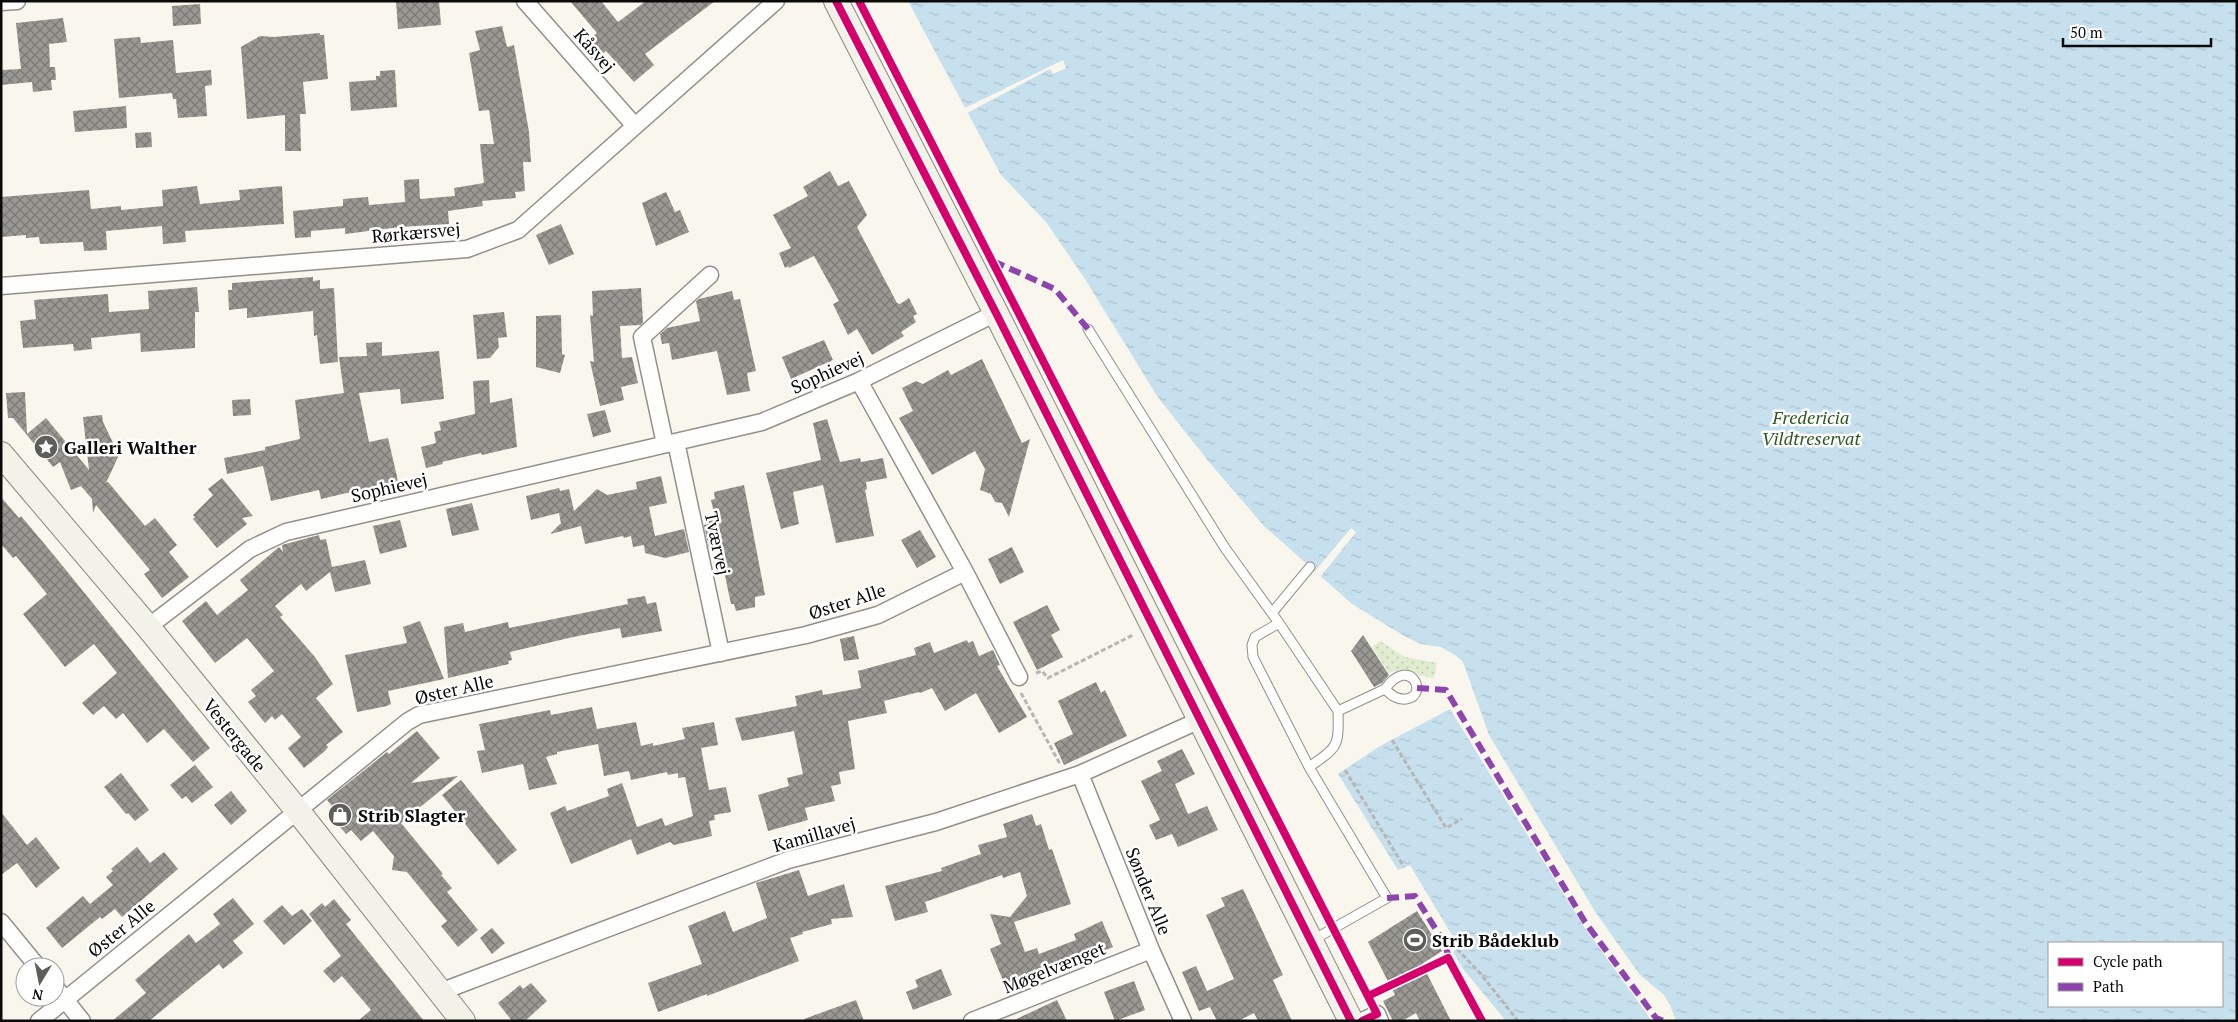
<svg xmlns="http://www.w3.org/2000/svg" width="2238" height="1022" viewBox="0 0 2238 1022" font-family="'PT Serif',serif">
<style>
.park{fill:url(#park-dots)}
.water{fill:url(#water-ripples);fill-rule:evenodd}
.pier{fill:#f8f6ed}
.building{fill:url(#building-cross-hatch)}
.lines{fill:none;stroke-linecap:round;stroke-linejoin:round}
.lane-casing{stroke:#91908c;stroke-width:11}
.street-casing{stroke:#91908c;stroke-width:19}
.secondary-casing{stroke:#888783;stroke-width:26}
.path{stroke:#b7b6b5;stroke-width:3;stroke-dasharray:5 2.5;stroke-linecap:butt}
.lane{stroke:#fefefc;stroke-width:9}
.street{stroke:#fefefc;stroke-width:16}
.secondary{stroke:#f2f2e8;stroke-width:24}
.quiet{stroke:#8e44ad;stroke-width:6;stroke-dasharray:12 6;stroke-linecap:butt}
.cycleway-casing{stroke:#fff;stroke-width:11}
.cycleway{stroke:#d6006c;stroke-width:8}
.labels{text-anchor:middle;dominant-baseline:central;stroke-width:5;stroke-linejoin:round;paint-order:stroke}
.street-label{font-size:18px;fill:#0a0a0a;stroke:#fff}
.park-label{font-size:18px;font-style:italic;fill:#2c5922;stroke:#fff}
.poi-label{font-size:18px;font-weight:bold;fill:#0a0a0a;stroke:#fff;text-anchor:start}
</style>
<defs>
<pattern id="park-dots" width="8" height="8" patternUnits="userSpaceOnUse" patternTransform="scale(1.25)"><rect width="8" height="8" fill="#e0eccf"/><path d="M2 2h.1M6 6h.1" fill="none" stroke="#bfc9b0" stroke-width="1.8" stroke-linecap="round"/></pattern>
<pattern id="water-ripples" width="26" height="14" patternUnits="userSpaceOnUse" patternTransform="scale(1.25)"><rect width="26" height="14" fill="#c7e0ee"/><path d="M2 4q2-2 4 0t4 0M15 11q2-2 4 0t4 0" fill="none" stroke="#aabfcb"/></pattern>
<pattern id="building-cross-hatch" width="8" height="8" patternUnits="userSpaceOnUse" patternTransform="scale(1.25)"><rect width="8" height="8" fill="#9a9893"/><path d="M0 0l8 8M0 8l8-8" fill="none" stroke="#7c7a76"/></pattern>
</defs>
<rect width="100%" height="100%" fill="#f8f6ed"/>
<path class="park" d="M1380,641L1405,657L1437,663L1434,678L1394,671L1389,673L1372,647Z"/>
<path class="water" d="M908,1H2237V1021H1676L1670,1005L1664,995L1640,975L1596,913L1489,735L1463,662L1455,655L1441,647L1421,644L1406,637L1352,604L1264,526L1209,462L1157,396L1085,279L1046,222L1001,175ZM2049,943H2222V1006H2049Z
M1450,709L1582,924L1652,1021H1506L1463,969L1453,952L1459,947L1410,865L1398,870L1338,774L1380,746Z"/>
<path class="pier" d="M1063,60L1066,68L1053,74L1050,69L967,113L965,108Z
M1351,528L1356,532L1321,576L1315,571Z"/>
<path class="building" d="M396,1H439L441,25L398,29Z
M570,1H601L618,22L646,1H715L645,54L654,65L634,82L606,51L594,61L581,47L597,33Z
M200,4L201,24L173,26L172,6Z
M63,18L67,42L49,44L50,67H55L56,80H51L52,90L33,92L32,82L1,85V70L21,69L16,23Z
M502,26L507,47L514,45L529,132L531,162H523L525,191L515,192L516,198L482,201L483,206L448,211L449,224L400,227L345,234V228L311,231V237L295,238L293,211L343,206V199L368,197L369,205L405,202L404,180L419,179L420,199L455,196L454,188L484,183L480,144H494L489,110L479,111L469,53L480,50L475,31Z
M320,33V35H324L328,79L303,82L306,114H300L301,151H285V115L247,119L241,47L260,36L274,37Z
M140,37L141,43L173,40L176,73L211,70L212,85L205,86L207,116L178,118L176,99H173L172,93L119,98L114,39Z
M395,70L397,107L351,111L349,82L376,80V76H380V71Z
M126,106L127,128L75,132L73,111Z
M151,132L152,147L136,148L135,133Z
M830,171L838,186L849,181L867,215L857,227L897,303L900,304L909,298L917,314L913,316L916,322L901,332L904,336L872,355L857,329L848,335L833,304L839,301L814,256L789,268L788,266L785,268L779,253L791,248L773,215L808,196L803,187Z
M197,186L200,204L240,200L239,190L282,186L284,224L185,231L186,242L163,244L162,226L106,231L107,250L84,251L83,242L40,244L39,237L26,238V235L1,237V197L89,190L91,209L121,206V210L163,206L162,190Z
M666,192L675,212L680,210L689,232L656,246L642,203Z
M561,224L574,254L549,265L536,235Z
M313,277V281L320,280V289L334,288L338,362L320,364L317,335L314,336L313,311L247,318V308L229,310L228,290H232V283Z
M197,287L199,312H195V348L141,352L140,333L91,338L92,349L74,351L73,344L23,348L20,321L36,319L34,300L108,294L109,312L149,309L148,291Z
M641,288L643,322L641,325L620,326L622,358L632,357L638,383L621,387L624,400L600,406L590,361L594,362L590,315L593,316L592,291Z
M732,291L734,300L740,299L756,371L747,373L750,391L727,395L717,351L672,360L669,343L662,344L660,334L667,328L700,321L696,301L699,299Z
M504,312L507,337L498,338L499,347L490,358L477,359L473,315Z
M561,315L562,354L565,355L560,373L536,367V316Z
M824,340L833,360L791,379L782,357Z
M382,342V356L439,351L444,399L401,404L400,389L359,393L369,442L388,438L398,481L321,499L319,490L271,501L263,466L227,474L224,458L265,450V447L300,439L295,400L344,393L339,357L367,356L366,343Z
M982,359L1022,443L1030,439L1009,517L1002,503L995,502L991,494L980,490L985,469L975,451L932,475L899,418L913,411L902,388L916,381L923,384L948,370L951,375Z
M489,380L490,403L512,398L517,447L482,455L481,453L442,462L443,464L426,468L421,447L436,443L434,432L441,430L439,422L475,414L473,381Z
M25,392L27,434L46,418L89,470L83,417L102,415L103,422L119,455L106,483L108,482L145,526L155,518L177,545L169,552L189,577L162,598L144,574L150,570L96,505L93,513L92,499L81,486L71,490L60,462L53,467L13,418H8L6,393Z
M250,399L251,415L233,416L232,400Z
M605,410L611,432L593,437L587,414Z
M827,419L840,462L860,458L861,462L883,458L887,478L866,482L867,489L865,490L874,536L836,543L823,485L793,492L799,524L781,529L766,473L821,460L813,423Z
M661,476L667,503L649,507L655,536L684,529L689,552L665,558L645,553L644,545L633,547L631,536L624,538L623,536L585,544L581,526L550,534L561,523L559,513L531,520L526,496L559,488L560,491L569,489L574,511L597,489L607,495L637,489L636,482Z
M222,478L253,516L242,518L247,524L217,548L193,519L195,517L193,515L213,495L208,489Z
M744,485L765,595L755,597V607L736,611L734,604H731L720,552H718L716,546L709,548L704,525L709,524L708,519L715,517L711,500L715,499L714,492Z
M1,497L19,518L21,516L57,559L210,748L193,762L164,729L147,743L123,713L116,719L104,706L93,715L82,703L117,673L94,644L65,667L23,614L47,594L16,556L13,558L1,544Z
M472,503L479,530L452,536L446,509Z
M400,520L407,547L380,554L373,526Z
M920,530L936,557L917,568L901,540Z
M319,535L320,540L326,539L332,567L365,560L371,584L335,592L330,572L306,591L301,584L275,606L283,615L280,617L315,657L333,684L316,698L343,732L326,745L328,747L325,751L304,768L288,748L301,737L282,714L275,720L272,716L265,723L248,702L256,696L251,690L274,671L247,638L215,663L182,621L206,601L217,615L248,590L240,580L279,547L283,552L282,545Z
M1012,547L1024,572L1000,584L988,559Z
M645,596L647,604L656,602L662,631L622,638L620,628L573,637L510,652L512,660L508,661L509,664L448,678L444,627L463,623L465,632L508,622L509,628L628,604L627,599Z
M1047,605L1060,630L1051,635L1063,657L1037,670L1013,622Z
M420,621L444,679L388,691L391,704L387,706L357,712L345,655L407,643L403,627Z
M1363,635L1389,675L1382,683L1374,687L1351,651Z
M854,636L859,659L844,661L840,639Z
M967,640L968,643L973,641L979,656L993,650L1000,665L997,666L1027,717L999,733L976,693L945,711L932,688L920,693L919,692L884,701L887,713L848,721L855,769L839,772L841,784L831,786L835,801L805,808L808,820L768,831L758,795L789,786L787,778L803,774L794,731L742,741L735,718L797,706L795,696L822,690L823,695L861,688L858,671L916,655L914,648L930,642L934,653Z
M1096,682L1101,693L1105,690L1127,736L1064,765L1054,743L1073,734L1058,701Z
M592,707L597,729L636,722L641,746L653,743V746L685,739L682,728L714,722L718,745L701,748L709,790L726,787L731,812L714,815L715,820L709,821L712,836L674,845L670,842L637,855L631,839L571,864L550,813L565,806L567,811L609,796L607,789L622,783L637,827L662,818L665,826L693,816L685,777L678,778V773L668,775L667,772L631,780L629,771L604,776L598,744L557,752V754L546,757L557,784L529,790L523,764L482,773L477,751L485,750L479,724L550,710L551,715Z
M417,731L440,758L411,783L458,776L401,823L443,874L441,875L452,888L447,892L478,930L458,947L441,926L447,921L407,872L392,870L394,856L373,831L361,841L351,830L346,834L332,818L338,813L327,800L387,752L389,754Z
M1182,749L1195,774L1175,784L1188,814L1207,806L1218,830L1178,847L1172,834L1156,840L1149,825L1160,820L1141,781L1162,771L1157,761Z
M195,765L213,787L192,803L186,796L182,799L170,785Z
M121,773L149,810L135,821L128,813L126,814L104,787Z
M461,780L517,850L498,865L442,795Z
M231,791L247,811L231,825L214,805Z
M1,812L27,845L36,837L60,868L36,888L17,863L1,875Z
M1032,814L1036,826L1041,824L1049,850L1052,849L1071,904L1014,922L1025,952L1037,948L1039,954L1076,940L1074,934L1102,921L1113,947L1007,990L990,949L1001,944L990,914L1010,917L1027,896L1020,872L1003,878L1002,875L925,902L928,912L895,921L885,886L942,871L941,868L981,854L978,845L1007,837L1003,824Z
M137,847L150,863L164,852L178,869L122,917L115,909L102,919L100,917L62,948L46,928L83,896L90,904L113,885L106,877L113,871L111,869Z
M799,870L808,896L844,884L853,917L831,919L832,924L802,932L803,934L790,938L799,961L707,996V994L658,1012L648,983L702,964L688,926L725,911L733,932L767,918L756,883Z
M1243,889L1283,975L1273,980L1292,1021H1258L1254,1013L1238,1021H1217L1210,1007L1199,1011L1182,972L1196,966L1207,991L1234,979L1206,915L1225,906L1221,898Z
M233,898L254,924L233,941L243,953L223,969L219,964L149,1021H112L146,993L135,980L189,934L196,943L220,924L213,914Z
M334,899L351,920L346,924L424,1021H358L371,1010L342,976L334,983L323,971L341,956L309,914L322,903L325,907Z
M282,905L292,916L302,909L312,921L284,945L263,921Z
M1417,911L1442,951L1422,964L1451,1021H1420L1416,1013L1402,1021H1393L1383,1001L1395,995L1368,942Z
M492,928L505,943L492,954L480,938Z
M941,969L952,995L913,1010L906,992L918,987L915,980Z
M1134,981L1145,1010L1115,1021L1104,992Z
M531,983L547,1001L525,1021H512L498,1003L520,985L523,989Z
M856,1000L864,1021H804V1019Z
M1057,1000L1067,1021H1012Z"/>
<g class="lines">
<g class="lane-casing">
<path id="lane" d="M1088,329L1225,548L1279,623L1338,711
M1272,613L1310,567
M1279,623L1255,637L1252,645L1253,657L1309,767L1387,898L1311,941
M1309,767C1338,747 1339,747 1338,711L1385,689C1391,695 1397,700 1406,699C1430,696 1410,654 1385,689"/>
</g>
<g class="street-casing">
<path id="street" d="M525,1L634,125
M1,2L17,1
M1,286L467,249L518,230L776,1
M859,381L965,572L1019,677
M676,442L721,653
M665,444L642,337L710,275
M148,627L250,549L286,532L762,422L859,381L996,313
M1080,774L1151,950L1183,1021
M1,922L38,967
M55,987L82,1021
M440,992L788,860L936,822L1080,774L1200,720
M39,1021L407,722L419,715L806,635L878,615L965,572
M972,1021L1151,950
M1362,1021L1377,1014L1380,1021"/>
</g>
<g class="secondary-casing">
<path id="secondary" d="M836,1L996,313L1351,1021
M1,454L148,627L297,810L463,1021"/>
</g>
<path class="path" d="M1036,673L1042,671L1048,678L1133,635
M1021,693L1060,764
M1392,740L1446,828L1462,819
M1345,770L1404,867
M1457,949L1480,973L1518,1021"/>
<use href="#lane" class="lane"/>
<use href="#street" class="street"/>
<use href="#secondary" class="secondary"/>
<path class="quiet" d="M993,261L1055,289L1088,329
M1417,688L1446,690L1585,922L1656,1018L1664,1021
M1387,898L1415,896L1445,944L1450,962"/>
<g class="cycleway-casing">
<path id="cycleway" d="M836,1L996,313L1351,1021
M859,1L1377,1014L1362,1021
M1368,996L1448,958L1482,1021"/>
</g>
<use href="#cycleway" class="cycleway"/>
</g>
<defs>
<g id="sight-disc" transform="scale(1.25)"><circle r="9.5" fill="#5d5d59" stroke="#fff"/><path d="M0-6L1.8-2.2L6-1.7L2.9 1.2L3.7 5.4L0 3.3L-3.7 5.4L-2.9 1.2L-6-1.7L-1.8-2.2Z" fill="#fff"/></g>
<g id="shop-disc" transform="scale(1.25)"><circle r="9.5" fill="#5d5d59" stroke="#fff"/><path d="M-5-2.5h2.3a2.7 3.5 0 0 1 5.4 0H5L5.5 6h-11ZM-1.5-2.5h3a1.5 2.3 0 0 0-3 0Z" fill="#fff"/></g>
<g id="stadium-disc" transform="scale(1.25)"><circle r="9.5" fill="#5d5d59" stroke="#fff"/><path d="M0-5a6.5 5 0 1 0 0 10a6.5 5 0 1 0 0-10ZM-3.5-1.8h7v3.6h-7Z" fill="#fff"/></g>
</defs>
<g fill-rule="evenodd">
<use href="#sight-disc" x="46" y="447"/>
<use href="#shop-disc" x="340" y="815"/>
<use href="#stadium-disc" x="1415" y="940"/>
</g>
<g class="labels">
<g class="street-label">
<text transform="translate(595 50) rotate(49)">Kåsvej</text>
<text transform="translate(416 232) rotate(-5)">Rørkærsvej</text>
<text transform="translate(827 372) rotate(-24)">Sophievej</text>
<text transform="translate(389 487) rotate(-13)">Sophievej</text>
<text transform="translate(718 543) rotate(78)">Tværvej</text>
<text transform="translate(847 601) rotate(-18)">Øster Alle</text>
<text transform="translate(454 689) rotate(-13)">Øster Alle</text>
<text transform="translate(235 735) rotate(51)">Vestergade</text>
<text transform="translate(814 834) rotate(-16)">Kamillavej</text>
<text transform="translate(1149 891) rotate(68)">Sønder Alle</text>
<text transform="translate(121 928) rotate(-39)">Øster Alle</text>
<text transform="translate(1054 967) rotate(-22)">Møgelvænget</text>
</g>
<g class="park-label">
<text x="1811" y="417">Fredericia<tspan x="1811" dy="21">Vildtreservat</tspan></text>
</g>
<g class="poi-label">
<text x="64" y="447">Galleri Walther</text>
<text x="358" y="815">Strib Slagter</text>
<text x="1432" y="940">Strib Bådeklub</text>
</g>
</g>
<rect width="2238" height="1022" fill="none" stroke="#0a0a0a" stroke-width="5"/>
<rect x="2048" y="942" width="175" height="65" fill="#ffffff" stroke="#9d9d9d"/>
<rect x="2058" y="958" width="25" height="8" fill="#d6006c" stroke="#9d9d9d"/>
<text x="2093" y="967" font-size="15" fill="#0a0a0a">Cycle path</text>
<rect x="2058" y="983" width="25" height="8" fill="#8e44ad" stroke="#9d9d9d"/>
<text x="2093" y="992" font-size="15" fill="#0a0a0a">Path</text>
<g transform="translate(40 982) rotate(190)"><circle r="24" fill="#ffffff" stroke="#9d9d9d"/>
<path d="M0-4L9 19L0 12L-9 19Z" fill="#5d5d59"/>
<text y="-8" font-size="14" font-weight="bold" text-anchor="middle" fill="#0a0a0a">N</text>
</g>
<path d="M2063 38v8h148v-8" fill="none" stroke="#0a0a0a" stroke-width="2.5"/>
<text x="2070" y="38" font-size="15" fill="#0a0a0a" stroke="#ffffff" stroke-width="4" paint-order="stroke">50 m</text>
</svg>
